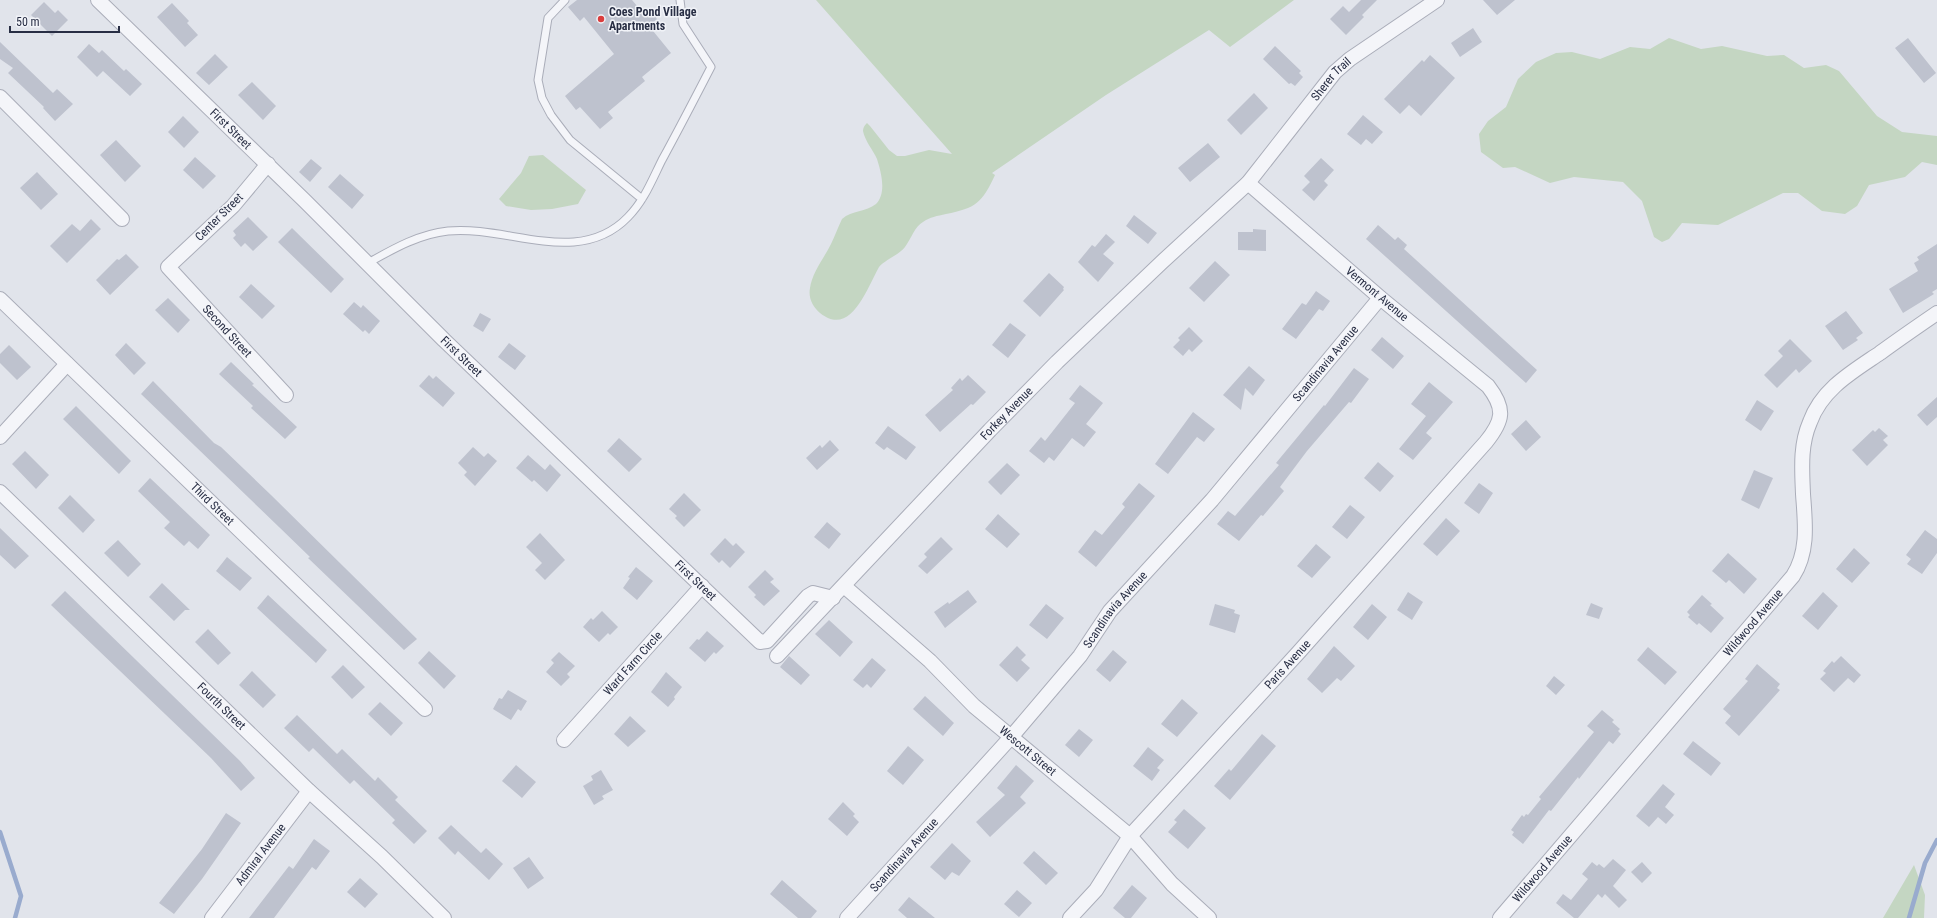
<svg xmlns="http://www.w3.org/2000/svg" width="1937" height="918" viewBox="0 0 1937 918" font-family="'Roboto Condensed',sans-serif">
<style>
.green{fill:#c4d6c2}
.lines{fill:none;stroke-linecap:round;stroke-linejoin:round}
.stream{stroke:#99abce;stroke-width:4.5}
.building{fill:#bec2ce}
.lane-casing{stroke:#aaadb9;stroke-width:9}
.street-casing{stroke:#aaadb9;stroke-width:16}
.lane{stroke:#f4f5f9;stroke-width:7}
.street{stroke:#f4f5f9;stroke-width:14}
.poi-dot{fill:#da3d3d;stroke:#f1f3f8;stroke-width:1.5}
.labels{text-anchor:middle;dominant-baseline:central;stroke-width:3;stroke-linejoin:round;paint-order:stroke}
.poi-label{font-size:12px;font-weight:bold;fill:#282e44;stroke:#f1f3f8;text-anchor:start}
.street-label{font-size:12px;fill:#282e44;stroke:#f1f3f8}
</style>
<rect width="100%" height="100%" fill="#e1e4eb"/>
<path class="green" d="M816,0H1294L1230,47L1209,30L1106,95L992,173L995,175C982,203 976,208 946,214C937,216 930,217 923,222C915,226 911,239 905,247C899,255 886,259 879,267C867,288 851,338 820,313C813,307 808,298 810,288C812,273 824,258 831,244C835,236 838,227 842,219C852,210 866,212 876,204C887,193 881,172 877,159C873,150 865,141 863,131C863,128 864,126 867,123L870,126L889,150L897,156H905L929,150L952,154Z
M1669,38L1701,49L1722,46L1767,56L1784,55L1804,68L1826,65L1839,71L1877,116L1902,132L1937,136V165L1922,162L1905,177L1869,185L1857,206L1845,214L1822,211L1798,193H1783L1718,225L1682,223L1669,239L1662,242L1654,237L1642,201L1623,182L1574,177L1550,183L1515,167L1503,168L1481,152L1479,134L1488,121L1506,107L1518,79L1536,62L1556,53L1572,52L1600,59L1630,47L1650,49Z
M543,155L586,190L578,204L552,209L531,210L506,206L499,199L521,173L529,156Z
M1914,865L1925,895L1924,918H1883Z"/>
<g class="lines">
<path class="stream" d="M0,832L21,896L15,918
M1909,918L1925,863L1937,840"/>
</g>
<path class="building" d="M577,0H632L643,13L649,9L657,19L649,26L671,53L642,77L645,81L608,112L613,118L600,129L580,107L576,110L565,96L614,54L584,17L580,21L568,7Z
M1361,0H1377L1362,15L1364,17L1346,35L1330,19L1343,6L1349,12Z
M1483,0H1515L1497,15Z
M44,2L55,13L58,10L68,20L52,36L31,15Z
M172,3L189,21L187,23L198,35L185,47L157,17Z
M1473,28L1482,42L1460,57L1451,43Z
M1908,38L1936,73L1924,83L1895,48Z
M0,42L53,93L57,89L73,104L55,121L43,108L44,107L8,73L13,68L0,59Z
M89,44L99,53L102,50L124,71L126,69L142,84L130,96L103,71L97,77L77,57Z
M1275,46L1301,71L1299,73L1303,77L1295,86L1291,83L1289,84L1263,59Z
M215,54L228,67L209,85L196,73Z
M1430,55L1455,78L1421,116L1409,105L1400,114L1384,99L1422,60L1424,62Z
M252,82L276,106L263,120L238,95Z
M1254,93L1268,108L1241,135L1227,120Z
M1363,115L1383,132L1372,144L1366,139L1361,145L1347,134Z
M183,116L199,132L184,148L168,132Z
M116,140L141,166L125,182L100,155Z
M1208,143L1220,157L1190,182L1178,168Z
M195,157L216,176L203,189L183,170Z
M1321,158L1334,170L1324,181L1328,185L1314,201L1302,190L1310,182L1304,176Z
M311,159L322,168L310,182L299,172Z
M37,172L58,194L41,210L20,188Z
M340,174L364,195L352,209L328,187Z
M1134,215L1157,233L1148,244L1126,226Z
M248,217L268,237L253,251L245,243L241,247L233,238L236,235L233,231Z
M91,219L101,229L67,263L50,246L72,224L80,231Z
M1378,225L1395,240L1398,237L1407,245L1404,249L1537,370L1526,383L1366,239Z
M292,228L344,279L331,293L278,242Z
M1253,229L1266,230V251L1238,250V232H1253Z
M1106,234L1115,242L1103,254L1114,263L1098,282L1078,262L1092,245L1095,247Z
M1937,244V289L1932,292L1934,294L1903,313L1889,289L1918,271L1914,263L1919,260L1917,257Z
M126,254L139,267L110,295L96,280L117,259L119,260Z
M1215,261L1230,275L1204,302L1189,288Z
M1049,273L1064,287L1063,289L1064,290L1040,317L1023,301Z
M251,284L275,306L262,319L239,297Z
M1316,291L1330,301L1323,311L1319,309L1296,339L1282,329L1302,303L1306,305Z
M168,298L190,320L178,333L155,310Z
M354,302L361,308L363,305L380,321L369,334L365,330L363,332L343,314Z
M1846,311L1863,333L1856,338L1858,340L1843,350L1825,326Z
M480,313L491,319L483,332L473,326Z
M1010,323L1026,335L1008,358L992,345Z
M1189,327L1203,341L1192,352L1189,349L1183,356L1173,347L1180,340L1178,338Z
M1382,337L1404,356L1393,369L1371,350Z
M1790,339L1812,361L1799,373L1796,369L1777,388L1764,375L1783,356L1778,351Z
M126,343L146,363L134,375L115,355Z
M509,343L526,356L515,370L498,357Z
M9,345L31,367L17,380L0,363V354Z
M231,362L254,384L252,385L297,427L285,439L251,408L253,406L219,374Z
M1249,366L1265,380L1253,396L1245,388L1241,410L1223,395Z
M1354,368L1369,379L1351,403L1349,402L1307,451L1280,487L1284,491L1263,516L1261,515L1239,541L1217,524L1228,511L1235,516L1279,465L1276,463L1324,405L1325,406Z
M429,375L433,379L436,376L455,393L443,407L419,386Z
M968,375L986,392L973,405L971,404L940,432L925,415L953,390L951,388L960,378L962,381Z
M153,381L214,443L221,447L271,495L417,639L404,650L308,558L310,557L279,527L141,394Z
M1429,382L1453,402L1426,433L1432,438L1413,460L1399,449L1426,416L1411,404Z
M1080,385L1103,403L1086,424L1096,432L1084,447L1072,438L1054,461L1049,457L1044,463L1029,451L1041,437L1045,441L1075,403L1069,399Z
M1937,397V417L1927,426L1917,415Z
M1757,400L1774,411L1761,431L1745,420Z
M76,406L131,461L119,474L63,419Z
M1193,412L1215,429L1204,442L1197,437L1168,474L1155,464Z
M1526,420L1541,437L1526,451L1511,434Z
M888,426L916,447L906,460L887,447L884,450L875,443Z
M1879,428L1888,436L1883,440L1888,445L1867,466L1852,450L1873,430L1875,432Z
M619,438L642,459L629,472L607,451Z
M830,440L839,450L817,470L806,458L820,445L822,448Z
M473,447L484,457L488,453L497,461L475,486L464,475L467,472L458,463Z
M25,451L49,475L36,489L12,464Z
M528,455L545,470L550,464L561,475L547,492L534,480L532,482L516,468Z
M1378,462L1394,476L1380,492L1364,478Z
M1007,463L1020,475L1001,495L988,482Z
M1754,470L1773,478L1759,509L1741,500Z
M150,478L210,535L198,549L189,541L184,546L164,528L170,522L138,491Z
M1139,483L1155,496L1096,567L1078,552L1095,530L1102,535L1125,507L1122,504Z
M1479,483L1493,493L1479,514L1464,503Z
M684,493L701,510L684,527L675,518L677,516L669,509Z
M70,495L95,520L83,533L58,508Z
M1350,505L1365,517L1347,539L1332,527Z
M998,514L1020,534L1007,548L985,529Z
M1446,518L1460,531L1437,556L1423,544Z
M827,522L841,534L829,549L814,537Z
M0,528L29,556L15,569L0,555Z
M1925,530L1937,539V553L1922,574L1907,564L1911,559L1906,555Z
M540,533L565,560L545,580L535,570L542,563L526,547Z
M941,537L953,549L927,574L918,566L927,557L924,554Z
M725,538L733,546L736,543L745,552L730,568L722,560L719,563L710,554Z
M118,540L141,564L128,577L104,553Z
M1316,544L1331,557L1312,578L1297,566Z
M1854,548L1870,563L1852,583L1836,569Z
M1728,553L1757,579L1744,594L1729,580L1726,583L1712,571Z
M227,557L252,578L240,591L216,571Z
M636,567L653,581L637,600L623,588L630,578L628,577Z
M765,570L774,579L770,582L780,591L764,606L754,597L756,595L748,587Z
M162,583L190,610H185L174,621L149,597Z
M968,590L977,602L945,628L934,612L948,602L949,604Z
M65,591L240,761L255,778L241,791L211,758L51,605Z
M1408,592L1423,602L1412,620L1397,610Z
M1823,592L1838,606L1818,630L1802,616Z
M268,595L327,650L316,663L257,608Z
M1702,595L1712,604L1710,605L1724,618L1711,633L1699,623L1697,625L1688,617L1690,615L1687,612Z
M1591,603L1603,608L1599,619L1586,615Z
M1046,604L1064,618L1047,639L1029,625Z
M1215,604L1235,610L1234,613L1240,615L1235,633L1209,625Z
M1372,604L1387,617L1368,640L1353,627Z
M602,611L618,627L610,635L608,633L599,642L583,627L591,618L593,620Z
M829,620L853,642L840,657L815,634Z
M208,629L231,653L218,665L195,642Z
M707,631L724,646L716,654L714,652L705,662L689,648L697,639L699,640Z
M1017,646L1026,655L1021,660L1030,668L1017,682L999,665Z
M1334,646L1355,666L1341,681L1337,678L1322,693L1307,679Z
M1648,647L1677,672L1665,685L1637,660Z
M1113,650L1127,662L1110,682L1096,670Z
M429,651L456,676L444,689L418,663Z
M559,652L575,666L567,674L570,677L561,686L546,672L554,663L551,660Z
M789,656L810,675L801,685L780,667Z
M1841,656L1861,675L1854,683L1848,678L1834,692L1820,679L1826,673L1823,671L1832,661L1834,663Z
M872,658L886,670L871,688L867,684L863,688L853,680Z
M1757,664L1780,684L1777,688L1780,690L1739,736L1725,723L1731,716L1723,709L1748,681L1745,679Z
M343,665L365,687L352,699L331,677Z
M252,671L276,695L263,708L239,685Z
M666,672L682,687L674,697L675,699L668,707L651,692Z
M1554,676L1565,685L1556,695L1546,686Z
M508,690L527,701L521,711L518,709L511,720L493,709L499,698L502,699Z
M925,696L954,723L943,736L913,709Z
M1182,699L1198,713L1177,737L1161,724Z
M380,702L403,723L391,736L368,714Z
M1602,710L1614,720L1612,722L1620,729L1618,731L1621,734L1613,744L1609,741L1579,779L1578,777L1551,811L1549,810L1523,844L1512,835L1514,832L1511,830L1522,815L1524,817L1526,814L1528,815L1541,799L1539,797L1594,732L1587,726Z
M297,715L337,754L342,749L375,781L378,777L398,797L395,800L427,831L414,844L392,823L395,820L354,780L350,784L313,748L309,752L284,728Z
M630,716L646,731L628,747L614,734Z
M1079,729L1093,740L1079,757L1065,745Z
M1262,734L1276,746L1230,800L1214,786L1229,769L1231,771Z
M1693,741L1721,763L1711,776L1683,754Z
M908,746L924,760L903,785L887,771Z
M1148,747L1164,760L1157,768L1160,770L1152,781L1133,766Z
M516,765L536,782L522,798L502,781Z
M1016,765L1034,781L1020,797L1026,803L990,837L976,822L1005,795L997,788Z
M601,770L613,790L602,796L604,799L594,805L583,786L593,780L591,776Z
M1663,784L1675,794L1665,807L1674,815L1666,824L1658,817L1649,827L1636,816Z
M843,802L855,814L853,816L859,822L847,836L828,819Z
M1184,809L1206,828L1188,849L1168,832L1177,822L1174,820Z
M226,813L241,823L202,879L174,914L159,903L202,849Z
M451,825L481,853L486,848L503,864L489,880L458,851L455,855L438,838Z
M314,839L330,851L316,870L312,867L274,918H249L289,866L293,869Z
M952,843L971,861L959,876L952,872L945,880L930,867Z
M1034,851L1058,873L1046,885L1023,863Z
M529,857L544,878L528,889L513,868Z
M1613,859L1626,870L1613,886L1627,900L1619,908L1605,894L1602,898L1598,894L1578,918H1574L1556,903L1563,894L1571,900L1588,879L1582,874L1592,862L1597,866L1599,864L1604,868Z
M1642,862L1652,873L1642,883L1631,872Z
M360,878L378,894L365,908L347,892Z
M782,880L817,911L811,918H798L770,894Z
M1132,885L1147,898L1131,918H1125L1113,908Z
M1017,890L1032,903L1019,917L1004,904Z
M909,897L935,918H907L898,910Z"/>
<g class="lines">
<g class="lane-casing">
<path id="lane" d="M565,0L548,18L538,80L542,98L551,115L570,140L642,199
M368,263C393,249 419,234 448,231C508,225 579,268 628,217C644,201 652,180 662,160C679,129 695,98 711,67L683,24L680,0"/>
</g>
<g class="street-casing">
<g id="street">
<path id="s1" d="M98,0L305,201L444,340L760,642L767,641L808,596L813,593L833,598"/>
<path d="M0,97L122,219"/>
<path id="s2" d="M268,164L233,206L168,267L286,395"/>
<path id="s3" d="M0,299L425,709"/>
<path d="M0,437L67,364"/>
<path id="s4" d="M0,492L309,791L382,857L444,918"/>
<path id="s5" d="M844,586L930,661L974,706L1130,836L1172,884L1209,918"/>
<path id="s6" d="M777,656L990,430L1057,362L1162,262L1248,183L1335,72L1350,59L1437,0"/>
<path id="s7" d="M564,740L702,586"/>
<path id="s8" d="M212,918L309,791"/>
<path id="s9" d="M847,918L1012,736L1080,656L1110,611L1212,500L1380,298"/>
<path id="s10" d="M1070,918L1096,890L1130,836L1298,653L1486,442C1503,421 1506,409 1488,386L1384,301L1248,183"/>
<path id="s11" d="M1500,918L1793,576C1809,551 1805,522 1803,494C1802,469 1800,445 1810,422C1822,389 1852,372 1880,353C1899,339 1918,326 1937,313"/>
</g>
</g>
<use href="#lane" class="lane"/>
<use href="#street" class="street"/>
</g>
<circle class="poi-dot" cx="601" cy="19" r="4"/>
<g class="labels">
<g class="poi-label">
<text x="609" y="12">Coes Pond Village<tspan x="609" dy="14">Apartments</tspan></text>
</g>
<g class="street-label">
<text stroke="none"><textPath href="#s6" startOffset="801">Sherer Trail</textPath></text>
<text stroke="none"><textPath href="#s1" startOffset="185">First Street</textPath></text>
<text transform="translate(219 217) rotate(-45)">Center Street</text>
<text transform="translate(1377 294) rotate(40)">Vermont Avenue</text>
<text stroke="none"><textPath href="#s2" startOffset="231">Second Street</textPath></text>
<text stroke="none"><textPath href="#s1" startOffset="509">First Street</textPath></text>
<text stroke="none"><textPath href="#s9" startOffset="733">Scandinavia Avenue</textPath></text>
<text stroke="none"><textPath href="#s6" startOffset="334">Forkey Avenue</textPath></text>
<text stroke="none"><textPath href="#s3" startOffset="295">Third Street</textPath></text>
<text stroke="none"><textPath href="#s1" startOffset="833">First Street</textPath></text>
<text stroke="none"><textPath href="#s9" startOffset="409">Scandinavia Avenue</textPath></text>
<text stroke="none"><textPath href="#s11" startOffset="389">Wildwood Avenue</textPath></text>
<text stroke="none"><textPath href="#s7" startOffset="103">Ward Farm Circle</textPath></text>
<text stroke="none"><textPath href="#s10" startOffset="335">Paris Avenue</textPath></text>
<text stroke="none"><textPath href="#s4" startOffset="308">Fourth Street</textPath></text>
<text stroke="none"><textPath href="#s5" startOffset="247">Wescott Street</textPath></text>
<text stroke="none"><textPath href="#s8" startOffset="80">Admiral Avenue</textPath></text>
<text stroke="none"><textPath href="#s9" startOffset="85">Scandinavia Avenue</textPath></text>
<text stroke="none"><textPath href="#s11" startOffset="65">Wildwood Avenue</textPath></text>
</g>
</g>
<path d="M10 26v6h109v-6" fill="none" stroke="#282e44" stroke-width="2"/>
<text x="16" y="26" font-size="12" fill="#282e44" stroke="#f1f3f8" stroke-width="3" paint-order="stroke">50 m</text>
</svg>
